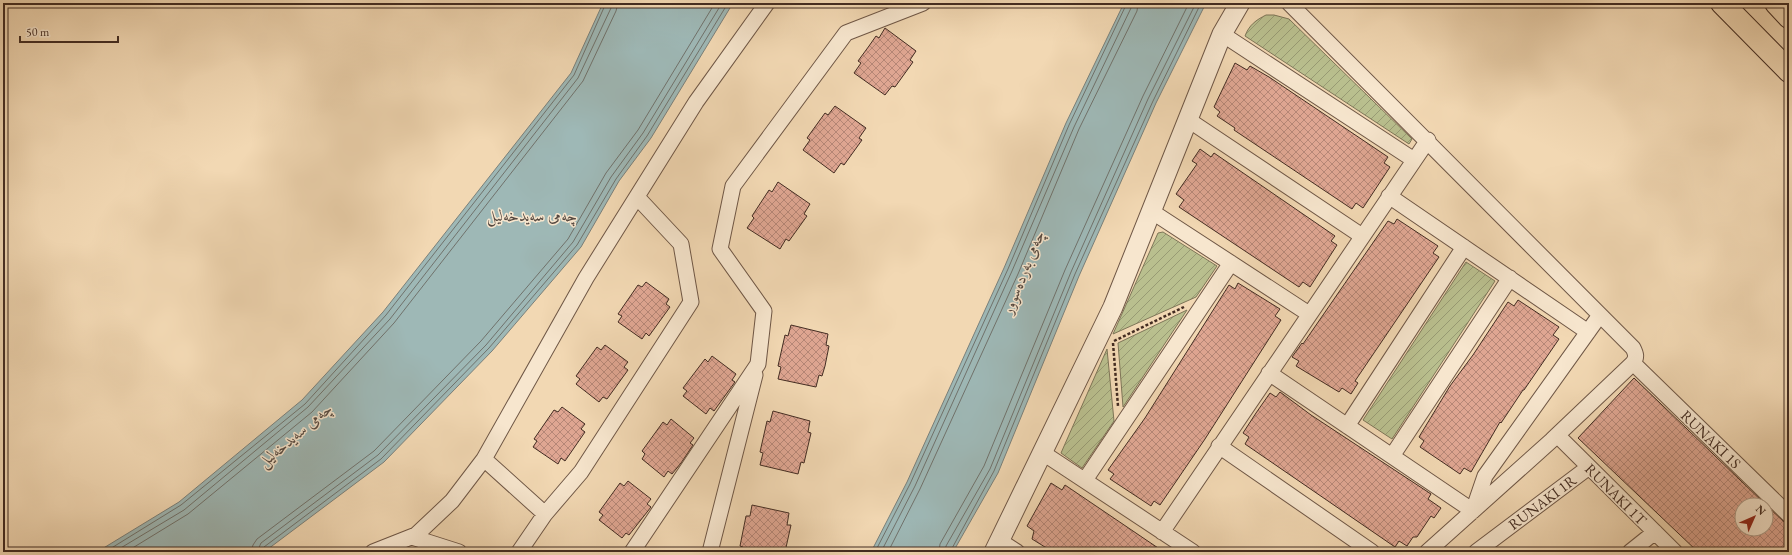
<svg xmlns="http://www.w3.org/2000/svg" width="1792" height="555" viewBox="0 0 1792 555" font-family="'EB Garamond',Amiri,serif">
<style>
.garden{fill:url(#garden-furrows);stroke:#7e7658}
.water{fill:#9eb8b6;stroke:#7a807b}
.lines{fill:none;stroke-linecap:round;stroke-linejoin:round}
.shore{stroke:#70726c;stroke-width:1}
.building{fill:url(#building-cross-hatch);stroke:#432c22}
.minor-casing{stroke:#6f5746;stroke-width:17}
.tertiary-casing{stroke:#6f5746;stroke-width:21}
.trunk-casing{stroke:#432c22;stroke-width:24}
.path{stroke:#432c22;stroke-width:2.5;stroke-dasharray:3 2;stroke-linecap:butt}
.minor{stroke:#f7e6ce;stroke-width:15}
.tertiary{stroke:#f7e6ce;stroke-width:19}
.trunk{stroke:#f2d8b3;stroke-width:22}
.labels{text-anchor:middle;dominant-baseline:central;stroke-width:3;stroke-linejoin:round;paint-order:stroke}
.street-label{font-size:15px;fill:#432c22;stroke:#f7e6ce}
.water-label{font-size:16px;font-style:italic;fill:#554840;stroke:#f7e6ce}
</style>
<defs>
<pattern id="garden-furrows" width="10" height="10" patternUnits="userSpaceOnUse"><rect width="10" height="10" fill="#b9bf8e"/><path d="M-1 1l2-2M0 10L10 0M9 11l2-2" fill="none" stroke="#989b74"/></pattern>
<pattern id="building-cross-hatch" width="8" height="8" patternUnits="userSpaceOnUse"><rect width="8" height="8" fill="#dfa692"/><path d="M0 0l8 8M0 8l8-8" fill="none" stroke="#b68777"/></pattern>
</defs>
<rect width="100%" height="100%" fill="#f2d8b3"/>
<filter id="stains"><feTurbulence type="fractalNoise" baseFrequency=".005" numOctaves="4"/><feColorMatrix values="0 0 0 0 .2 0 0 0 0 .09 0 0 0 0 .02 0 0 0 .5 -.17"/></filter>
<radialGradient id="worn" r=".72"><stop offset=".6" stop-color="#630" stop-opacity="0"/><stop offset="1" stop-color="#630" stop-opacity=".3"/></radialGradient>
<path class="garden" d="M1266,15H1274L1289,19L1412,139L1409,144L1245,36C1249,25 1256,20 1266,15Z
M1163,232L1217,266L1196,297L1113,334L1158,233Z
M1466,262L1495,281L1392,439L1363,420Z
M1187,310L1123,407L1118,343Z
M1107,349L1114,421L1082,468L1061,453Z"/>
<path class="water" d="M603,3H733L651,138L619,181L581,247L492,351L384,462L264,552H97L179,502L302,400L383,312L571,73Z
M1124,3H1206L1156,103L1079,276L998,473L953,552H871L907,482L1004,268L1066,123Z"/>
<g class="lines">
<path class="shore" d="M105,552L181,505L305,404L386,315L574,75L606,3
M114,552L184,510L308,407L390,319L578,78L611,8L612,3
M126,552L188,514L312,412L394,323L583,81L616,11L618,3
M251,552L253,545L257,539L374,451L481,341L568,239L606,173L638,130L715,3
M257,552L261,543L378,455L486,345L573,242L611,177L643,133L722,3
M263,552L264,547L381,459L489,348L577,245L616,179L647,136L728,3
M875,552L910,484L1008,269L1069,125L1127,3
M881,552L915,486L1012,271L1074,127L1131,8L1132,3
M888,552L920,489L1018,274L1079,129L1137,11L1138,3
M939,552L940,544L984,466L1065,270L1143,96L1189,3
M945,552L946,546L990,469L1071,272L1148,99L1196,3
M950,552L994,471L1075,274L1153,101L1201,3"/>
</g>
<path class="building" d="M885,28L916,51L910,60L913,62L895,87L892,86L885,95L854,73L861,63L858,61L869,46L876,36L879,38Z
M1235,63L1247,70L1250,66L1269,77L1388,157L1384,163L1390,167L1363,208L1356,203L1352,209L1234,130L1235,128L1217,116L1220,112L1214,107Z
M835,106L866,128L859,138L862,140L844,165L841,163L834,173L803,150L810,140L807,138L825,113L828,115Z
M1200,149L1211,157L1214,153L1335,236L1331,241L1337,245L1310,287L1303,282L1299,287L1179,207L1184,200L1176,194L1197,164L1192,161Z
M778,182L810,204L804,214L807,216L789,241L786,239L780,249L747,228L754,218L752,216L769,190L772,192Z
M1397,219L1438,246L1433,253L1439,257L1355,381L1358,383L1351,394L1342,388L1339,392L1296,366L1299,361L1292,357L1302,343L1303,344L1388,221L1394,224Z
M646,282L669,299L666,304L670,307L649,336L646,333L642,339L618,322L622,316L618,314L638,285L642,287Z
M1238,283L1280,309L1275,316L1281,320L1205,439L1160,505L1154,501L1151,506L1110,479L1114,474L1108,470L1145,418L1229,285L1235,289Z
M1518,300L1559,327L1553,335L1559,339L1524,390H1523L1501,423L1500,422L1471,472L1464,468L1460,474L1420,447L1424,441L1419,437L1450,386L1473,355L1508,302L1514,306Z
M791,325L828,334L826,345L829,346L825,366L822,376L819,375L816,387L778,379L781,367L778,366L785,335L788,336Z
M605,345L628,362L624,367L628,370L607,399L603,397L599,402L576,384L580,379L576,376L597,347L601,350Z
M712,356L736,374L732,380L735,382L714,411L710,408L706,414L683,396L687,391L683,388L705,359L708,362Z
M1634,378L1766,505H1742V529H1766V505L1783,521L1789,525V552H1698L1578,438Z
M1280,392L1311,415L1431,494L1428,499L1441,508L1434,518L1431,516L1417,537H1413L1407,546L1399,541L1395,547L1245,444L1249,437L1243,433L1256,413L1270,393L1276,397Z
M562,407L585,424L581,429L585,432L565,461L561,458L558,464L533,447L537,441L534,439L554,410L558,412Z
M773,411L810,421L808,432L811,433L804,463L801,462L798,474L760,465L763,453L760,452L767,421L770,422Z
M671,419L694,438L690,443L693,445L681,463L672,474L668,471L664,477L642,459L645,454L642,451L663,422L667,425Z
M628,481L651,499L647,504L651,507L629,535L626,533L622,538L599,520L603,515L599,512L620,483L624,486Z
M1051,483L1062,490L1065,485L1164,552H1053L1032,539L1034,531L1027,526Z
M752,505L789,513L787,525H791L785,552H742L743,547L740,546L746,516H750Z"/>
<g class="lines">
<g class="minor-casing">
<path id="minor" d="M1289,3L1633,348C1636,354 1637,357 1633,363L1552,440L1427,552
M1222,34L1414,160
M1187,119L1362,236
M1389,196L1588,332
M1151,211L1309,314
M1633,363L1789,515
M1269,373L1473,511L1485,476L1600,315
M1347,426L1464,247
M1557,435L1675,552
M1219,446L1372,552
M1043,453L1193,552
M1392,456L1510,278
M484,459L545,514
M1085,480L1231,263
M1162,532L1428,140
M412,537L459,552
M1000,541L1017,552
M373,552L416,535L452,501L484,459L586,278L696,102L767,3
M519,552L545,514L581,472L691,302L681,244L637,197
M632,552L758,364L764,311L720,249L733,186L846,33L923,3
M710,552L755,375
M1476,552L1589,467
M1630,552L1655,532"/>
</g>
<g class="tertiary-casing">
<path id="tertiary" d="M994,552L1113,307L1222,34L1240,3"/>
</g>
<g class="trunk-casing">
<path id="trunk" d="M1722,3L1789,71
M1776,3L1789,17"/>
</g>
<path class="path" d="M1114,341L1184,307
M1113,343L1118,406"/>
<use href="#minor" class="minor"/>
<use href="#tertiary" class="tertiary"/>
<use href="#trunk" class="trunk"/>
</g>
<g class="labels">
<g class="street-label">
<text transform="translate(1711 439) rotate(44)">RUNAKI 1S</text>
<text transform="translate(1616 494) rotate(45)">RUNAKI 1T</text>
<text transform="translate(1542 502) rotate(-37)">RUNAKI 1R</text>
</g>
<g class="water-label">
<text x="532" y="215">چەمی سەیدخەلیل</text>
<text transform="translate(1023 272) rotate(-68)">چەمی بەردەسوور</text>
<text transform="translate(295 435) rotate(-40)">چەمی سەیدخەلیل</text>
</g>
</g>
<rect width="1792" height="555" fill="none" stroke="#f2d8b3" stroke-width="16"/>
<rect x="4" y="4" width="1784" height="547" fill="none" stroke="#432c22" stroke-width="2"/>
<rect x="8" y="8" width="1776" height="539" fill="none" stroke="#432c22"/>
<g transform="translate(1754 517) rotate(45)"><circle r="19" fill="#f7e6ce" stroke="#af9c89"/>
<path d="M0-3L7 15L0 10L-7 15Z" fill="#8f2418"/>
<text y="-6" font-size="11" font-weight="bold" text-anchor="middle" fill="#432c22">N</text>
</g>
<path d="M20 36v6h98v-6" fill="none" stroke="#432c22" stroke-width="2"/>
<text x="26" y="36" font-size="12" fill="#432c22" stroke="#f7e6ce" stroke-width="3" paint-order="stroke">50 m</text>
<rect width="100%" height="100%" filter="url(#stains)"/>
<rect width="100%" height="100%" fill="url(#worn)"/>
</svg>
